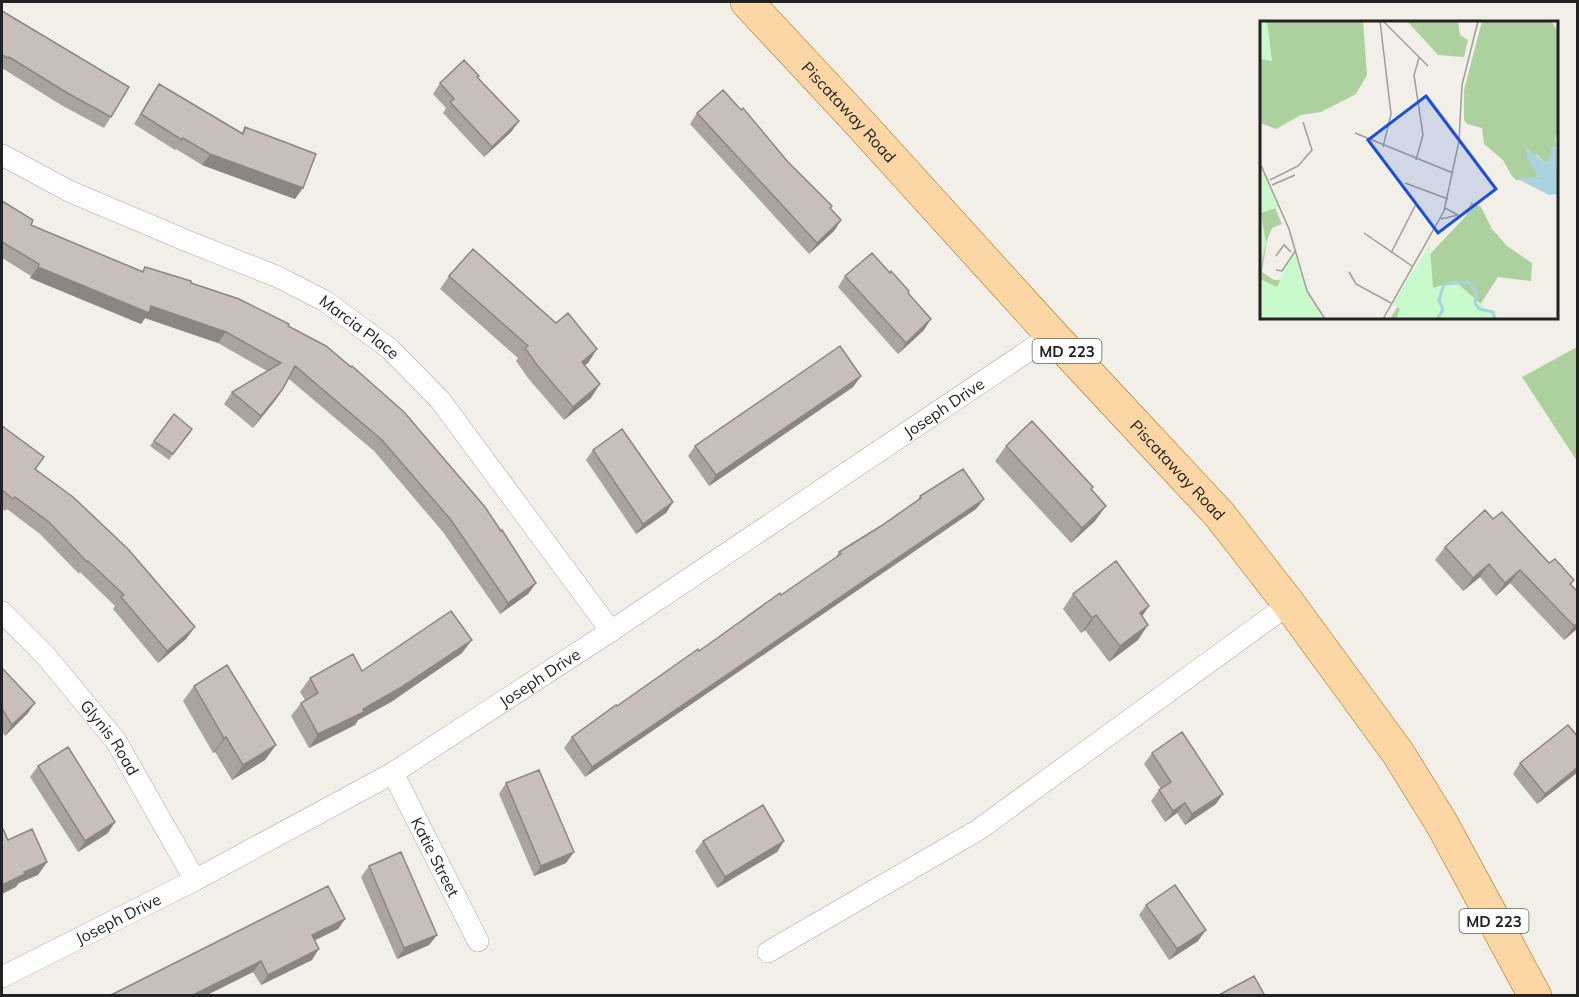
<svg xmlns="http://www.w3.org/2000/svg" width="1579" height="997" viewBox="0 0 1579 997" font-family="Mulish,sans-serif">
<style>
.forest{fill:#add19e}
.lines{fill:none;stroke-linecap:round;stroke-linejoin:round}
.minor-casing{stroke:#a9a9a9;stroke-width:22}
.primary-casing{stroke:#a06b00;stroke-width:34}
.minor{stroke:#fff;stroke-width:21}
.primary{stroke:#fcd6a4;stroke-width:33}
.wall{fill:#aba49e}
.shaded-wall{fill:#8b8681}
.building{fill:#c7bfb8;stroke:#8b8681;stroke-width:1.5}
.labels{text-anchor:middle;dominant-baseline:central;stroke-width:6;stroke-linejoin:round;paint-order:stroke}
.shield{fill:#fff;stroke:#646464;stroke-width:1.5}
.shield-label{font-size:15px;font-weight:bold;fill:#222}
.street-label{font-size:16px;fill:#222;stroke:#fff}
.inset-river{fill:none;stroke:#aad3df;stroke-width:3}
.inset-road{fill:none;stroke:#9f9d99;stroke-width:1.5}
.view{fill:#1d4ed8;fill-opacity:0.15;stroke:#1d4ed8;stroke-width:3}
.inset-edge{fill:none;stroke:#222;stroke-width:3}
</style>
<rect width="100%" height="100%" fill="#f2efe9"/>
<path class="forest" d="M1577,347V461L1522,377Z"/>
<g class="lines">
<g class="minor-casing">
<g id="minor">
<path id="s1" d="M2,155L69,191L187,241L276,276L325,301L390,349L440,400L611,631"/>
<path id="s2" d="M2,612L45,655L116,741L195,880"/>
<path id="s3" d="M393,773L478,941"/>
<path d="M768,952L978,830L1289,604"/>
<path id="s4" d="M2,977L195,880L393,773L611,631L1052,335"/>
</g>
</g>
<g class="primary-casing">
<g id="primary">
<path id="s5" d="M747,2L856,119L1052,335L1219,514L1289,604L1398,753L1442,824L1535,996"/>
</g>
</g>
<use href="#minor" class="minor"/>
<use href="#primary" class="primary"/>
</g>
<path class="wall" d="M2,11L111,117L104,128L61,105L2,68Z
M477,78L519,121L511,132L484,157L443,113L446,108L433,94L440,83Z
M159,84L242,133L245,127L295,199L202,165L176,149L175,150L134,124L152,94Z
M697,113L788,162L841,220L834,231L809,254L690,124Z
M2,201L31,225L142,271L145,267L191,283L288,326L536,583L528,594L500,614L443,532L374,451L289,379L274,402L253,428L224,404L232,392L267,371L218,343L145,318L141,324L30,278L31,276L2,258Z
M449,276L556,323L597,349L588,363L584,365L591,398L564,420L528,378L516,361L518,358L440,289Z
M845,276L908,293L924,330L898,354L838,287Z
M861,376L853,387L709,486L688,456L695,446Z
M174,414L192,429L169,460L150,446Z
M2,426L44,457L36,469L186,639L158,663L113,609L115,606L80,572L79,574L40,534L7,509L5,511L2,509Z
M1006,446L1093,487L1091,490L1095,521L1071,543L995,461Z
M593,450L673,502L666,513L636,534L586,460Z
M920,496L984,499L976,509L585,777L564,748L572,737L835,558L839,552L881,526L917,501Z
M1493,519L1549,563L1574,580L1571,585L1578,592V628L1564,640L1510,583L1496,596L1480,577L1463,591L1435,560L1445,547Z
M1073,594L1142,616L1138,640L1109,662L1085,630L1081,633L1063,609Z
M462,653L391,702L358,720L355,725L309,748L291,716L301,703L305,700L300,692L310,678L362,671Z
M2,668L28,713L5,736L2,731Z
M194,686L265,760L232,780L215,752L213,753L183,701Z
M1578,737V772L1537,804L1513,774L1520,763Z
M1152,753L1216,804L1185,825L1177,813L1165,822L1151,801L1159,790L1161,789L1144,764Z
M38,766L108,833L78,852L30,777Z
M506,783L566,863L534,876L499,794Z
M703,841H784L777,852L717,888L695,851Z
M369,866L437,935L429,945L397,959L361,877Z
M1146,905L1198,941L1169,960L1139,915Z
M345,919L338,929L315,940L312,960L261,985L253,972L205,996H109Z"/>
<path class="shaded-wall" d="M519,121L511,132L484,157L492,147Z
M210,154L303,188L295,199L202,165Z
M841,220L834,231L809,254L817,243Z
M38,267L151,306L226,332L218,343L145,318L141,324L30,278Z
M931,319L924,330L898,354L906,343Z
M597,349L588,363L572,375L582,362Z
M861,376L853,387L709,486L716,475Z
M600,384L591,398L564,420L573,407Z
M282,390L274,402L253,428L261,416Z
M984,499L976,509L585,777L592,767Z
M673,502L666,513L636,534L643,524Z
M1106,506L1095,521L1071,543L1082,528Z
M1489,564L1480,577L1463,591L1473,578Z
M1520,570L1510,583L1496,596L1505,583Z
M536,583L528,594L500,614L508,603Z
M1149,606L1139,621L1140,613Z
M1096,615L1085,630L1081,633L1092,618Z
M1578,623V628L1564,640L1574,626Z
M1148,625L1138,640L1109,662L1120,646Z
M195,627L186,639L158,663L167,651Z
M472,640L462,653L391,702L358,720L355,725L309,748L318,734L363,709Z
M35,703L28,713L5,736L12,725Z
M226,737L215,752L213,753L224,738Z
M276,745L265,760L232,780L243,765Z
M1578,767V772L1537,804L1545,794Z
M1223,794L1216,804L1185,825L1192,814Z
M1185,803L1177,813L1165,822L1173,811Z
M115,822L108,833L78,852L85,841Z
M784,841L777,852L717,888L725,877Z
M574,852L566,863L534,876L541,866Z
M47,862L38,875L19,883L16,887L2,894V885L24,872Z
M345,919L338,929L305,945L312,935Z
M1206,930L1198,941L1169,960L1177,949Z
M437,935L429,945L397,959L404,948Z
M319,949L312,960L261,985L268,975Z
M261,961L253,972L205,996H191Z"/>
<path class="building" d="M2,11L129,87L111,117L69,94L9,57L8,58L2,55Z
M464,60L479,76L477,77L519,121L492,147L450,102L454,99L440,83Z
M159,84L243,134L245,127L316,154L303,188L210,154L183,138L182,140L141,114Z
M723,90L741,110L743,108L788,162L832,206L830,208L841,220L817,243L697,113Z
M2,201L33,220L31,225L143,272L145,267L191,281V283L239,299L289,324L288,326L326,346L351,367L352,366L404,412L485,507L501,531L502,530L536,583L508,603L451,520L382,440L295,366L282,390L261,416L232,392L281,363L226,332L151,306L149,313L38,267L39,264L2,242Z
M473,249L556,323L568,313L597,349L582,362L600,384L573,407L537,365L525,348L528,346L449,276Z
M872,253L890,273L891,271L909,291L908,293L931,319L906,343L845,276Z
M840,346L861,376L716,475L695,446Z
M174,414L192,429L173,454L154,441Z
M1032,421L1093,487L1091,489L1106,506L1082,528L1006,446Z
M2,426L44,457L35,469L73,497L128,549L195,627L167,651L121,597L124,595L88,561L87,562L49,522L15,497L13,499L2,490Z
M622,429L673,502L643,524L593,450Z
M963,469L984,499L592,767L572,737L616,705L617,706L698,649L699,651L716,639L780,593L781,595L819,569L841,554L839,552L881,526L921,498L920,496Z
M1485,510L1493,519L1502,512L1549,563L1555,559L1574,580L1570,584L1578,592V623L1574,626L1520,570L1505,583L1489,564L1473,578L1445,547Z
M1116,561L1149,606L1140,613L1148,625L1120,646L1096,615L1092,618L1073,594Z
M451,611L472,640L400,688L363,709L364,712L318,734L301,703L318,693L310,678L353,654L362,671Z
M227,665L276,745L243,765L226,737L224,738L194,686Z
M2,668L35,703L12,725L2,709Z
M1568,725L1578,737V767L1545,794L1520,763Z
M1182,732L1223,794L1192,814L1185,803L1173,811L1159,790L1171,782L1152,753Z
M68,747L115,822L85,841L38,766Z
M539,770L574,852L541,866L506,783Z
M763,805L784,841L725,877L703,841Z
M2,829H3L8,840L32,829L47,862L24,872L25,874L2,885Z
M401,852L437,935L404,948L369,866Z
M1175,885L1206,930L1177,949L1146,905Z
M328,886L345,919L312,935L319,949L268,975L261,961L191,996H109Z
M1254,976L1265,996H1217Z"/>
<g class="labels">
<g class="shield">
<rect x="1032.5" y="339" width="69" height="24" rx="4.5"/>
<rect x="1459.5" y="909" width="69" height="24" rx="4.5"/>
</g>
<g class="shield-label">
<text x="1067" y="351">MD 223</text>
<text x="1494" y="921">MD 223</text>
</g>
<g class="street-label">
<text stroke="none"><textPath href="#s5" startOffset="150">Piscataway Road</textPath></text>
<text stroke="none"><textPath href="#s1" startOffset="398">Marcia Place</textPath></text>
<text stroke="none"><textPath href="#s4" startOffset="1102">Joseph Drive</textPath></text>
<text stroke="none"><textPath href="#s5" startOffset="636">Piscataway Road</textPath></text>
<text stroke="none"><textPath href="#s4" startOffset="616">Joseph Drive</textPath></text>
<text stroke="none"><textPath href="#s2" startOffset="166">Glynis Road</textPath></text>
<text stroke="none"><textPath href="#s3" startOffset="94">Katie Street</textPath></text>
<text stroke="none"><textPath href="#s4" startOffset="130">Joseph Drive</textPath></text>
</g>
</g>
<g transform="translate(1260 21)">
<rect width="298" height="298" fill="#f2efe9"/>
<path d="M0,0H103L107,54L96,73L61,91L41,94L16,108L0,102ZM147,0H198L200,14L208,19L204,36L178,34ZM222,0H291L298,10V120L295,113L296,126H291L292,132L286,143L277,134L267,136L278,151L276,158L256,159L252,155L243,139L224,123L222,107L207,103L204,99V69ZM0,151L22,203L12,207L7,219L2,251L14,259H26L0,298ZM211,181L221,186L232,208L247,225L272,242L271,260L238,256L216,290L223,298H130L169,234L206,195Z" fill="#add19e"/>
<path d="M0,0H7L12,40L0,38ZM0,142L19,186L1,192L6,222L0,249ZM170,224L173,267L195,260L238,298H136L140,288L132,283ZM34,229L45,267L63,298H0V258L17,266Z" fill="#c8facc"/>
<path d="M295,113L298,173L289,174L256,157L278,156L267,136L266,126L286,143L292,132L290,126H296Z" fill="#aad3df"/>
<path class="inset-river" d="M177,298L183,289L179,279L184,263L208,261L217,272L215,282L219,288L233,291L235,298"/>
<path class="inset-road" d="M120,0L131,93L123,126M123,0L168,45M95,112L193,152M156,139L163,114L154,54L159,37M0,142L29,208L47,270L65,298M10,159L38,145L52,129L43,101M145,162L188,178M12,164L35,154M181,198L198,194L185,187M104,212L152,245M131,232L156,183M16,235L24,224L31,231M16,249L22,250L36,229M89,251L96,263L131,282M123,298L184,190L199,120L202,64L218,0"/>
<path class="view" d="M166,75L236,168L178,212L108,119Z"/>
<rect width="298" height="298" class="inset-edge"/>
</g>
<rect width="1579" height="997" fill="none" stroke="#222222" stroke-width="6"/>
</svg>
